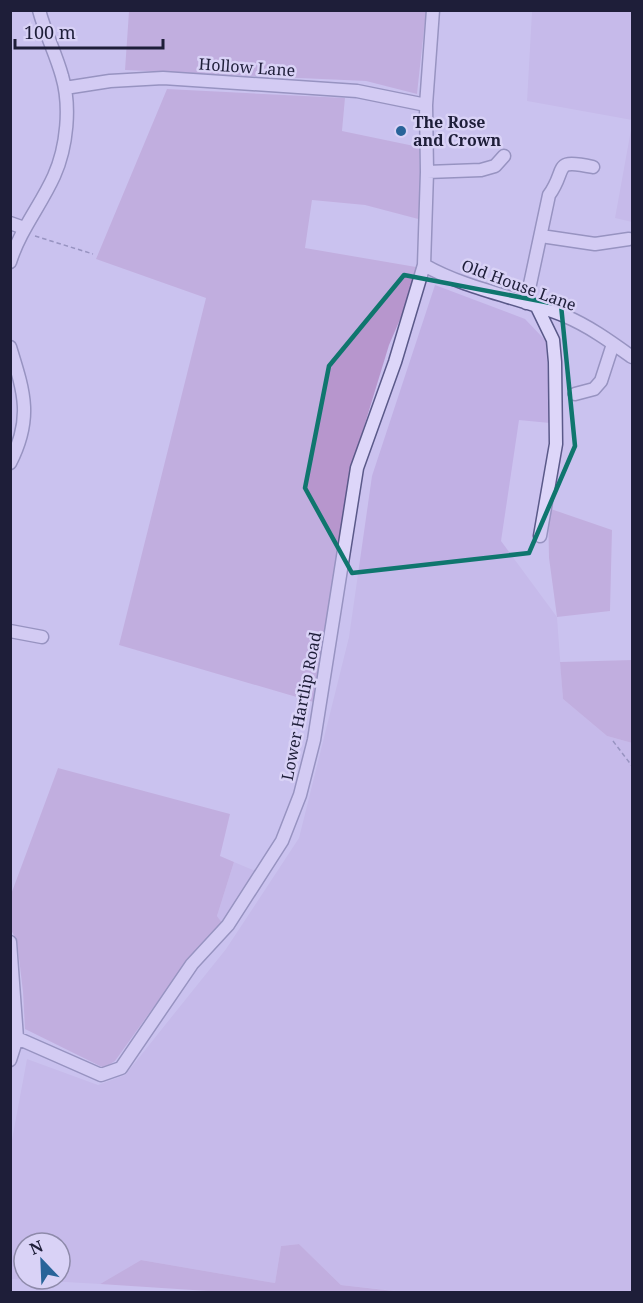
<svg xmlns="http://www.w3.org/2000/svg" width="643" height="1303" viewBox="0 0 643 1303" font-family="'Noto Serif',serif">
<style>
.farmland{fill:#c1b0e4;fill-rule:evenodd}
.green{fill:#b796cd}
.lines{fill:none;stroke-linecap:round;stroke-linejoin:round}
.minor-casing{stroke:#5a5989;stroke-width:15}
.path{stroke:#5a5989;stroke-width:1.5;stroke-dasharray:4.5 3;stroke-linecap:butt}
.minor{stroke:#ddd6f9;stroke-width:12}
.marked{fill:none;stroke:#0f766e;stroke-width:4.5;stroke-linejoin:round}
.poi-dot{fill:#286399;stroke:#d9d2f6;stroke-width:2}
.labels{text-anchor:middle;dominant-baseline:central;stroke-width:5;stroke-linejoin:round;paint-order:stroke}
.street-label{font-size:16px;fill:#1e1e39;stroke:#d9d2f6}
.poi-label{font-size:16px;font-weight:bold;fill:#1e1e39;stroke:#d9d2f6;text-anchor:start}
</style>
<rect width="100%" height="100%" fill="#cbc2ef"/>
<path class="farmland" d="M532,11H632V120L527,101Z
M632,124V222L615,218Z
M435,285L525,319L546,341L550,423L519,420L501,541L557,617L563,699L607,736L632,743V1292H406L341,1285L299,1244L281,1246L275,1283L141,1260L100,1284L11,1279V1145L27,1059L98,1085L125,1075L226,949L299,838L349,637L372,476ZM24,1243H60V1279H24Z
M234,862L258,872L223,924L217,916Z"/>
<path class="green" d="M129,11H426L417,94L366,81L125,70Z
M167,89L345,98L342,131L419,147L422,220L365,205L312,200L305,248L422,268L389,345L352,466L317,703L119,645L206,298L96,259Z
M548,508L612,530L610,611L557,617L549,558Z
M632,660V743L607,736L563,699L560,662Z
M58,768L230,814L220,856L234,862L217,916L223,924L188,959L115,1061L104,1068L25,1029L23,992L17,941L11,930L10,897Z
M299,1244L341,1285L403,1292H223L100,1284L141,1260L275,1283L281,1246Z"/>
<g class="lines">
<g class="minor-casing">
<path id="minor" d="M65,88L110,81L163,78L357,91L426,105
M427,172L481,170L495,166L504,156
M10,223L24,228
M541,236L595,244L629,239
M10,262C20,230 41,205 54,176C67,147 71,106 62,76C56,54 45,33 39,10
M424,265C468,290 519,297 565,316C589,326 611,342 632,357
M526,303L549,195C568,169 551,158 593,167
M537,307L553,340L555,362L556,444L540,536
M10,347C24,392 33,418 10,463
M575,394L594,389L601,381L613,344
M10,631L42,637
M10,942L17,1038L10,1060
M17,1038L101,1075L121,1068L192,964L228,925L282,841L300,795L314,740L357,468L395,362L424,265L427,172L426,105L433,10"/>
</g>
<path class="path" d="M35,236L93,254
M613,741L632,766"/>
<use href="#minor" class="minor"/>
</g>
<path d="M0 0H643V1303H0ZM404,275L561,305L575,446L529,553L352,573L305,488L329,366Z" fill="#cbc2ef" fill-opacity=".55" fill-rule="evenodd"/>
<path class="marked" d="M404,275L561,305L575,446L529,553L352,573L305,488L329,366Z"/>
<circle class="poi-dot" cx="401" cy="131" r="6"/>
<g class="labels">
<g class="street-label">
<text transform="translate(247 67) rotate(4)">Hollow Lane</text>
<text transform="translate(519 285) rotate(20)">Old House Lane</text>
<text transform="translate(301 706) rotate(-79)">Lower Hartlip Road</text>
</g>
<g class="poi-label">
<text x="413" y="122">The Rose<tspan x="413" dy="18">and Crown</tspan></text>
</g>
</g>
<rect width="643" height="1303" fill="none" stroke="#1e1e39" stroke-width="24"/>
<g transform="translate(42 1261) rotate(337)"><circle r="28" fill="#d9d2f6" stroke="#8e8aaa" stroke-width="1.5"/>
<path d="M0-4.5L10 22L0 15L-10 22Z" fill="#286399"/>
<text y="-9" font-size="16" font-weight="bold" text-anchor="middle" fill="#1e1e39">N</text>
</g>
<path d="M15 39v9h148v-9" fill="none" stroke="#1e1e39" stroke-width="3"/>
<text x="24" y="39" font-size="18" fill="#1e1e39" stroke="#d9d2f6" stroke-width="4.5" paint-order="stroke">100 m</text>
</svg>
